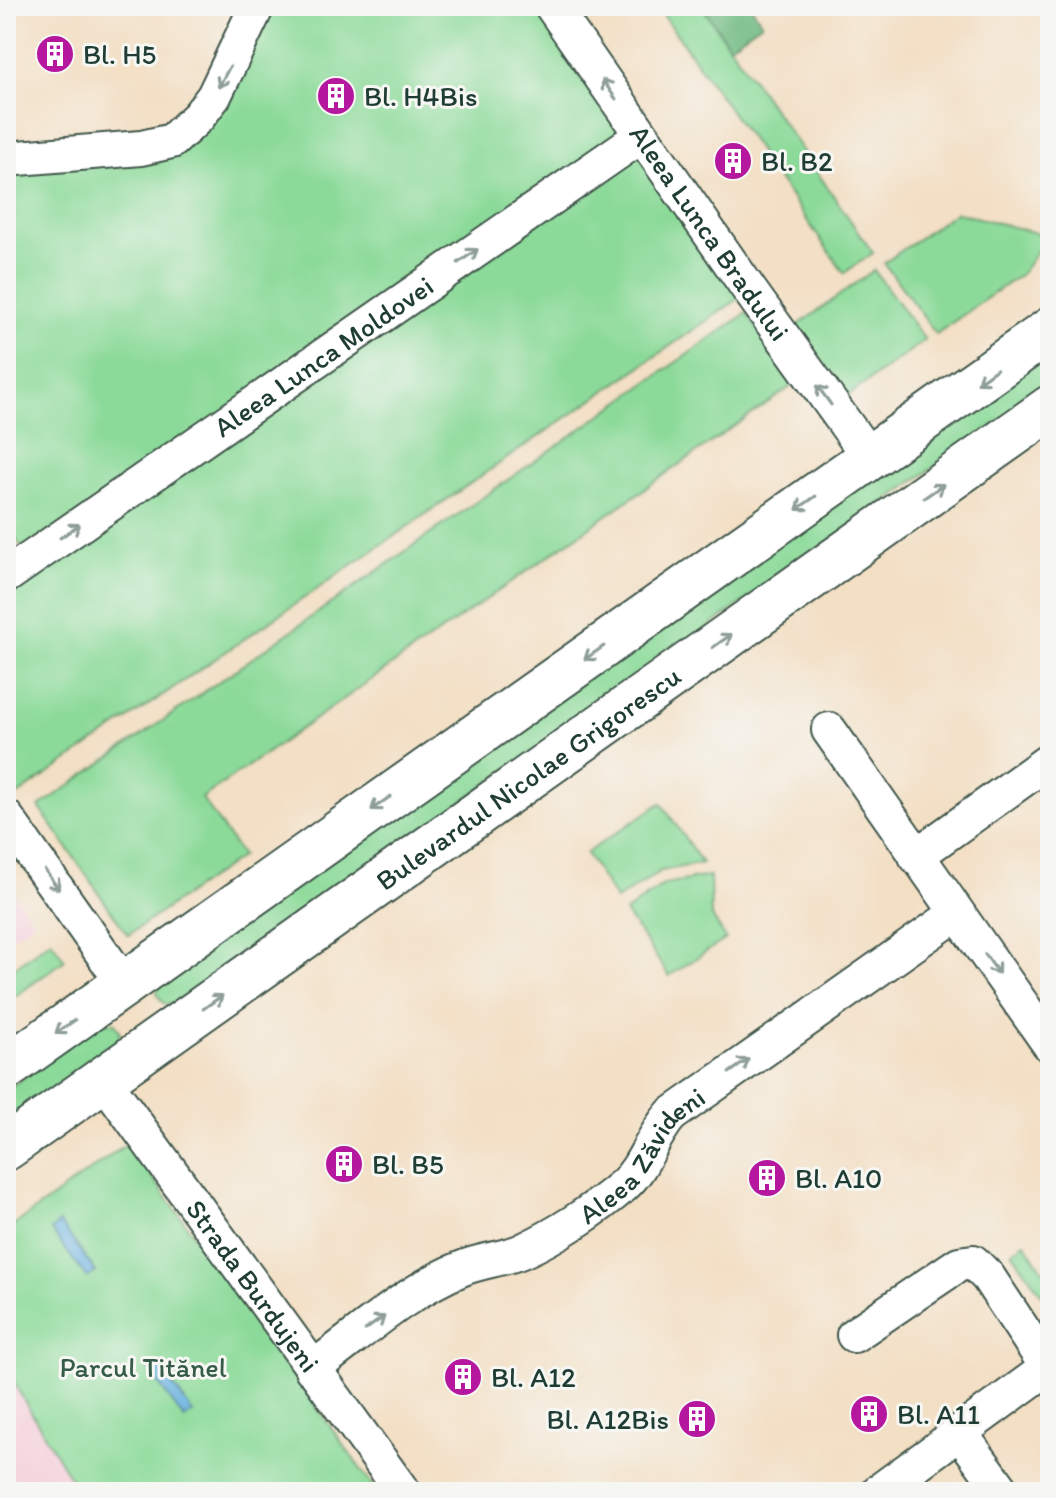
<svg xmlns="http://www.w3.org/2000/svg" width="1056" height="1498" viewBox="0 0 1056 1498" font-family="Itim,sans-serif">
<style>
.built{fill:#f5cfda}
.green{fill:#8bda99;stroke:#558c66;stroke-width:2}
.forest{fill:#70ba81;stroke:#487c5a;stroke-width:2}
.water{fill:#69b2e1;stroke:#44788a;stroke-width:2}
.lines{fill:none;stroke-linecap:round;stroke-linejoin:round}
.minor-casing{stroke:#3f554a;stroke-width:38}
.major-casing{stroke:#3f554a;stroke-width:48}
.minor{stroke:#fff;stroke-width:34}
.major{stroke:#fff;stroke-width:44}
.oneway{stroke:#8f9e9a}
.labels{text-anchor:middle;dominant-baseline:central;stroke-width:6;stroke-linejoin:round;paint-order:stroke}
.poi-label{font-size:28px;fill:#1f3d34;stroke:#f6f6f2;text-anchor:start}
.street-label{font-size:28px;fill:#1f3d34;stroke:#f6f6f2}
.park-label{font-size:28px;fill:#355c48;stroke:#f6f6f2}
</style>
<rect width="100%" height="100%" fill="#f6f6f2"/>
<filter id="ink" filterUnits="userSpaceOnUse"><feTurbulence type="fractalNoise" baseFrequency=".0125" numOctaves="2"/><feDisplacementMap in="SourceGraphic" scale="16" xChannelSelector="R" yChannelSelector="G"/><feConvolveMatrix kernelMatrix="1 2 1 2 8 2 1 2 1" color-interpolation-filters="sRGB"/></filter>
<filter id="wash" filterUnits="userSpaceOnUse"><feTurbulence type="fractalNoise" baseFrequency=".006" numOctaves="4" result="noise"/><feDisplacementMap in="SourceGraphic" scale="32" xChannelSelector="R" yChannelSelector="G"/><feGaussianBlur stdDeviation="1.8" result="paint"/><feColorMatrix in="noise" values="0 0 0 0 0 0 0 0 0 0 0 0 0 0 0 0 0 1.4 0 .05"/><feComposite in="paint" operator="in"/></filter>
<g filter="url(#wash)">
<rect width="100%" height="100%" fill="#f3dfc4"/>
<path class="built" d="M6,883L34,922L6,942Z
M6,1370L72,1481L73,1492H6Z"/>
<path class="green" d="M257,6H552L750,291L6,803V576L30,559L6,525V159L172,141Z
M657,6H702L873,253L844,273Z
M956,212L1048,236L1021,274L936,334L884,263Z
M874,270L925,340L843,399L793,329Z
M747,313L796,383L202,798L242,856L128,935L39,807Z
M1050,350V385L178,1003L164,1004L157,994L160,979Z
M661,803L702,863L661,871L616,900L586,853Z
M710,876L711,915L726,939L669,976L625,912L665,884Z
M51,940L65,960L6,1003V974Z
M101,1022H114L120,1031L119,1042L6,1123V1090Z
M128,1143L377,1492H73L72,1481L6,1370V1231Z
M1025,1243L1045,1273L1050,1270V1306L1012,1252Z"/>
<path class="forest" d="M702,6H751L762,23L729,46Z"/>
<path class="water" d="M60,1223L96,1272L87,1278L51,1230Z
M158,1364L193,1413L184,1419L149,1370Z"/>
</g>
<g filter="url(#ink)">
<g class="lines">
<g class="minor-casing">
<g id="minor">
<path id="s1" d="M552,6L750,291L870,458"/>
<path d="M6,159L141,148L172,141L198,117L214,96L257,6"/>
<path id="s2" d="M6,576L641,136"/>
<path d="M829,730L1050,1045"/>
<path d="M6,817L125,985"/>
<path d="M916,856L1050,760"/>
<path id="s3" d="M104,1080L403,1492"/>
<path d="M854,1335L959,1264L973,1262L988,1277L1048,1368"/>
<path id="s4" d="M312,1369C360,1334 408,1290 463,1268C482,1260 504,1259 522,1251C557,1235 595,1210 624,1185C645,1166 652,1136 671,1115L956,914"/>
<path d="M960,1433L1003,1492"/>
<path d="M878,1492L1050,1366"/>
</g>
</g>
<g class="major-casing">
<g id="major">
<path d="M6,1068L1050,330"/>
<path id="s5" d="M6,1148L1050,408"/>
</g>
</g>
<use href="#minor" class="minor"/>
<use href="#major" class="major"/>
</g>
<defs><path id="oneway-shaft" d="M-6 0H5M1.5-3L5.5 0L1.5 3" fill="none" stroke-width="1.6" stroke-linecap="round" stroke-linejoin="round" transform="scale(2)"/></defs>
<g class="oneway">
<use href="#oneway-shaft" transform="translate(224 77) rotate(118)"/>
<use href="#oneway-shaft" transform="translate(609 89) rotate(-125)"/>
<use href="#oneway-shaft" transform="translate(468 256) rotate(-35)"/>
<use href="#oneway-shaft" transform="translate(987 376) rotate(144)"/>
<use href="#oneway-shaft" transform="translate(824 395) rotate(-126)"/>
<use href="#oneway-shaft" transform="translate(934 491) rotate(-35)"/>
<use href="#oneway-shaft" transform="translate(806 503) rotate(145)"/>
<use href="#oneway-shaft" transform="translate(70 531) rotate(-35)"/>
<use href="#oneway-shaft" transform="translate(722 641) rotate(-35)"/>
<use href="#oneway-shaft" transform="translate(594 653) rotate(145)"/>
<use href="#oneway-shaft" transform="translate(381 803) rotate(145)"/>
<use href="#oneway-shaft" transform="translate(52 880) rotate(54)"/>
<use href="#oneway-shaft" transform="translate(992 964) rotate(54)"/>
<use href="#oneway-shaft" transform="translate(213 1002) rotate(-35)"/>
<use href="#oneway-shaft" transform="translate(65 1027) rotate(145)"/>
<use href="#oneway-shaft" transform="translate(739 1066) rotate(-35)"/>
<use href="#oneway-shaft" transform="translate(375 1323) rotate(-36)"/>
</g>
</g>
<defs>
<g id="building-disc" transform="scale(2)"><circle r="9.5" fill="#b5179e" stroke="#f6f6f2"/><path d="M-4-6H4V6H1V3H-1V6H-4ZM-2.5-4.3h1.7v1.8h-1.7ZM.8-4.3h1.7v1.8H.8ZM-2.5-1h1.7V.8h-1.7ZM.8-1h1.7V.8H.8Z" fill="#fff"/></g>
</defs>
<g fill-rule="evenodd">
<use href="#building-disc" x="55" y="54"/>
<use href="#building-disc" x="336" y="96"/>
<use href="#building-disc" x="733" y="161"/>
<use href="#building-disc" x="344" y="1164"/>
<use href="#building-disc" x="767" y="1178"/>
<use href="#building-disc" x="463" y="1377"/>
<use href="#building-disc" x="869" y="1414"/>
<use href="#building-disc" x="697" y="1419"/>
</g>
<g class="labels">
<g class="poi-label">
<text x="83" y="54">Bl. H5</text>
<text x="364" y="96">Bl. H4Bis</text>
<text x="761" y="161">Bl. B2</text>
<text x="372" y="1164">Bl. B5</text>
<text x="795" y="1178">Bl. A10</text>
<text x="491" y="1377">Bl. A12</text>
<text x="897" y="1414">Bl. A11</text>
<text x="669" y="1419" text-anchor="end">Bl. A12Bis</text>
</g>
<g class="street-label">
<text stroke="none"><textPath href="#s1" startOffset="276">Aleea Lunca Bradului</textPath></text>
<text stroke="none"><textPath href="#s2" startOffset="386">Aleea Lunca Moldovei</textPath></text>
<text stroke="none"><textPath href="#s5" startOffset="640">Bulevardul Nicolae Grigorescu</textPath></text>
<text stroke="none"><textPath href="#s4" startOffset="400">Aleea Zăvideni</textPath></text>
<text stroke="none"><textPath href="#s3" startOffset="254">Strada Burdujeni</textPath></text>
</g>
<g class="park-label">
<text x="143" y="1367">Parcul Titănel</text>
</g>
</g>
<rect width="1056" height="1498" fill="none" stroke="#f6f6f2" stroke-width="32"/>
</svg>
